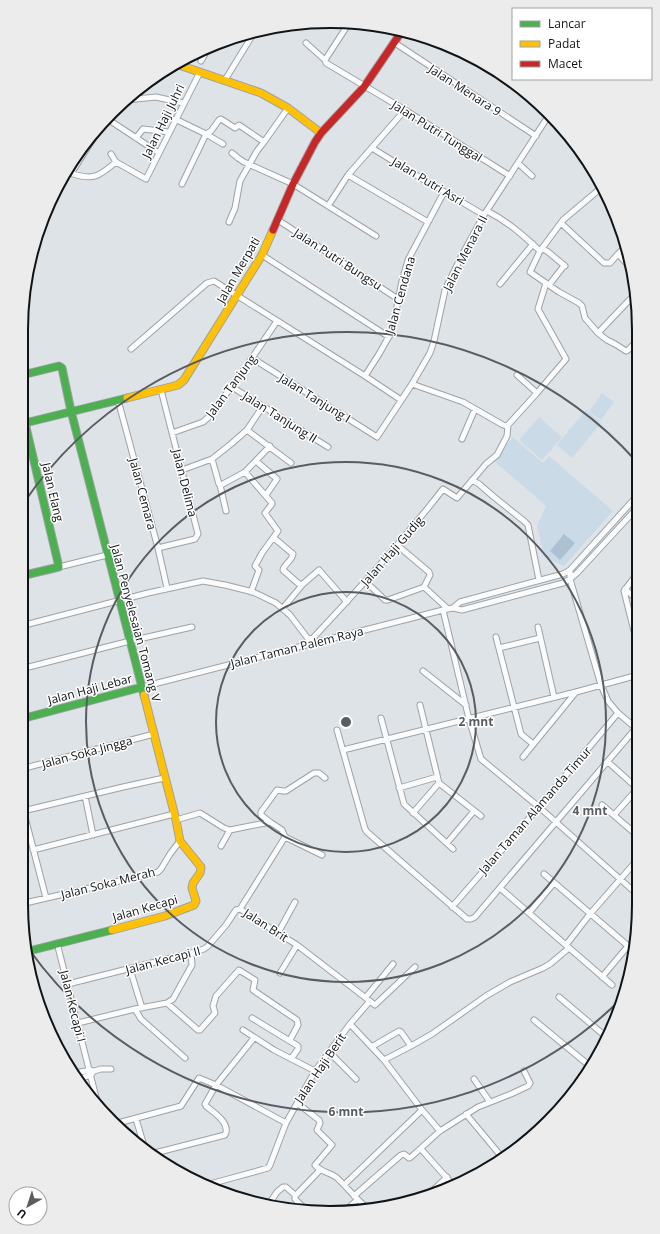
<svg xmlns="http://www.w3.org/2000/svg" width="660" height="1234" viewBox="0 0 660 1234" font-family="'Open Sans',sans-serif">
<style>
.green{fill:#cadae7}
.water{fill:#adc1d3}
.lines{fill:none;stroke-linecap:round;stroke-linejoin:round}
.street-casing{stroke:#9ea2a5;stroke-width:7}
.fast-casing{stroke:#9ea2a5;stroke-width:9}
.slow-casing{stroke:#9ea2a5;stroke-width:9}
.jam-casing{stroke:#9ea2a5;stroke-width:9}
.street{stroke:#fafbfc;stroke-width:5}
.fast{stroke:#4caf50;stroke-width:7}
.slow{stroke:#ffc107;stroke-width:7}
.jam{stroke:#c62828;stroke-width:7}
.ring{fill:none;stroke:#595c60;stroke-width:2}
.labels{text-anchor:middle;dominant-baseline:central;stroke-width:3;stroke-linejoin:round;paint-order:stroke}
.street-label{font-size:12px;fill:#111417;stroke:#fff}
.rim{fill:none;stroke:#111417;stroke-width:2}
.centre{fill:#595c60;stroke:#fff;stroke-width:2}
.ring-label{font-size:12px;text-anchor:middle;font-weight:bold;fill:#595c60;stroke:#fff;stroke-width:3;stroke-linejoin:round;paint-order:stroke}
</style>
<rect width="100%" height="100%" fill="#dee3e8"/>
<path class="green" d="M602,393L614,402L601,420L589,412Z
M586,410L601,423L572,458L557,445Z
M539,417L562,437L542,460L519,440Z
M513,437L543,463L549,456L613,511L564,566L544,557L537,526L546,506L494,461Z"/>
<path class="water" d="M564,534L575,543L560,560L550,551Z"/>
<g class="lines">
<g class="street-casing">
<path id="street" d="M349,23L325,60L326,63L405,110L510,176
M306,43L325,60
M395,43L536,136
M201,61L209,47
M225,80L255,31
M126,100L156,97L183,103
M106,118L159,153
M175,119L206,134L182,184
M105,120L72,172L73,174C95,181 100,175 116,162
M110,121L119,106
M136,138L143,129L169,132
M264,142L288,108
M223,144L206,134L211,131L219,120L221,119L235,128L239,125L264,142L257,151L240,181L235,208L229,222
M372,148L409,171L484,215
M232,153L238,158L244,162L293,184L376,236
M111,154L116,162L146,179L200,72
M518,163L532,176
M348,175L428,222
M601,188L563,220L540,251L530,272L559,292L579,303L582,306L585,318L598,333L607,340L615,344L626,351L628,350L637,341
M328,206L348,175L405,110
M487,211C507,221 523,235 540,251
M278,220L398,299
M561,223L604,263H610L618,254L631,268
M542,249L547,251L565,266
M618,254L626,246
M262,255L389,337
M500,284L533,244
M549,285L563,267
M598,333L636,293
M131,349L207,283L214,281L365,376L401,400
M252,358L377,437L412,384L430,353L434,341L445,290L461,257L484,215L549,115
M517,375L537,393
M365,376L379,354L392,331L402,281L408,260L444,192
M412,384L463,402L503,425L506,426L508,425L537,393L566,359L538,309L546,283
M232,387L328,447
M118,400L158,548L167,588
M247,430L291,463
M172,433L203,422L211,415L252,358L277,321
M462,439L475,409
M212,459L219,484L221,485L245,472L270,446
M256,461L277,479L266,495
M182,470L212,459L231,444L247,430L263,406
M245,472L272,503V504L265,513L278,531L262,553L255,566L259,570L251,592
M472,480L479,484L494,497L524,521L528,525L539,580
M220,485L226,511
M274,538L293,554C292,561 284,564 283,570L299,584H303L319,570L347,602
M158,548L195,539L198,534L161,390
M59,567L107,555
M570,570V579L601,685L608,701L618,713L637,729
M637,574L624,591L637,643
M365,581L385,600H388L424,587L430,575L429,572L397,545
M424,587L448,609
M625,589L637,600
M283,608L303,584
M453,608L460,602L563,574L570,570L637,496
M443,610L469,719L481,759L539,807L638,895
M21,626L148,593L203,581L225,585L253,592L276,603L290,615L312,644
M538,627L554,697
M496,637L521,734L533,744
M309,639L313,638C358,590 403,541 443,489L457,498L486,464L497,455L507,436L508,425
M499,648L540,638
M21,669L130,641L192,627
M423,671L466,705
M142,687L443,610L453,608L462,610L563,583L570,579L578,572L637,508
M420,705L439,783L481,816
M381,718L404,804L453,849
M337,730L365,829L367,832L467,919H471L475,917L636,728
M343,750L576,692L638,675
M523,757L576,692
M608,762L638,789
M21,769L154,734
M399,788L437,777
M85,796L93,835
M21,802L46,898
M602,805L638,836
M23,811L123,787L164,778
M413,813L439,783
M614,815L638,788
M176,820L200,813L224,828L230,830L270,822L282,830L285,837L240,909L297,945L375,1005L415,967
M270,822L261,815V812L277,790L283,791H286L314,773H319L325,778
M285,837L322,855
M447,843L474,811
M221,846L230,830
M33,850L174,814
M544,874L634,951
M500,888L612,985
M21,904L158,872L161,869L170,854L180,841
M452,907L539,807L618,713
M529,913L554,883
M278,933L295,902
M57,943L98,1105
M566,945L590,914L638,859
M130,969L142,1008
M280,973L297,945
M602,977L628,946
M68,984L191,953L204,949L208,946L226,925L236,910L240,909
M366,997L393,964
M559,997L604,1035L608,1034
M167,1003L198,1030H200L215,1013L213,1006L216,996L239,970L255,980L253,990L297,1020L298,1025L290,1040
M135,1009L141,1019L185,1058
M252,1018L298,1046V1049L291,1059
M534,1020L591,1067
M78,1023L135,1009L167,1003L173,999L192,965L191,953
M350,1024L384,1060L422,1110L440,1131
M243,1030L274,1050L315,1071
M373,1046L399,1031L401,1032L411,1046
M330,1053L356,1079
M384,1060L411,1046L432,1034L486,996L510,982L543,968L550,964L569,948
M75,1073L91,1070
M78,1079L91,1075L94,1071L101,1069H111
M474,1079L490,1102
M297,1103L319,1120L320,1123L317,1130L332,1145L315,1165C321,1172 328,1172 336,1177C347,1187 356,1199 367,1208
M466,1114L501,1156
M136,1119L145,1149
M118,1123L181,1106L199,1078L216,1085L286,1123
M421,1149L454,1186
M151,1154L225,1135C231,1123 214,1113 206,1106L205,1104L216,1085L254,1038
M210,1184L268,1168L270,1165L286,1123L315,1071L350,1024L370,1001
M344,1185L422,1110
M429,1194L447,1177
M295,1195V1199L304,1208
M354,1196L401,1155L404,1154L409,1158L411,1157L440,1131L478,1107L511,1094L528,1086L530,1083L524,1071
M269,1204L277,1192L283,1187H286L295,1195H296L320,1170
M344,1212L357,1200"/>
</g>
<g class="fast-casing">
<path id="fast" d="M22,375L59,366L62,368L71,411L144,695
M21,576L59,567L25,423L127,398
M21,719L142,687
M29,951L112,930"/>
</g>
<g class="slow-casing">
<path id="slow" d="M176,64L261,93L288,108L321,133
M127,398L178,385L184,380L262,255L273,230
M112,930L165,916L194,905L196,901L192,888L193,883L200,873L201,867L180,841L176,820L144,695"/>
</g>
<g class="jam-casing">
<path id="jam" d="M273,230L293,184L315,142L321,133L364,87L402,31"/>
</g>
<use href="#street" class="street"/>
<use href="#fast" class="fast"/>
<use href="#slow" class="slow"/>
<use href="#jam" class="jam"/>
</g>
<g class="ring">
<circle cx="346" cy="722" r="130"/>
<circle cx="346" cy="722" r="260"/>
<path d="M622 998A390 390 0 0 1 28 948M23 504A390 390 0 0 1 636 461"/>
</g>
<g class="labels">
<g class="street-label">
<text transform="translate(465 90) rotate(33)">Jalan Menara 9</text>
<text transform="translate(163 121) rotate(-64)">Jalan Haji Juhri</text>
<text transform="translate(437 131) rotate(32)">Jalan Putri Tunggal</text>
<text transform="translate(428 181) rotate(31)">Jalan Putri Asri</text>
<text transform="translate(465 253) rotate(-63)">Jalan Menara II</text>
<text transform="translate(338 259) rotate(33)">Jalan Putri Bungsu</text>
<text transform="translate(238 270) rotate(-60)">Jalan Merpati</text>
<text transform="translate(400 295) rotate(-74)">Jalan Cendana</text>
<text transform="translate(231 386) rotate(-53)">Jalan Tanjung</text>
<text transform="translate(315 398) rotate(32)">Jalan Tanjung I</text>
<text transform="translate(280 417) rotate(32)">Jalan Tanjung II</text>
<text transform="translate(185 483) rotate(76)">Jalan Delima</text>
<text transform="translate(53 492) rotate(77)">Jalan Elang</text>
<text transform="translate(143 494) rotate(75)">Jalan Cemara</text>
<text transform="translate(392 551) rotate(-49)">Jalan Haji Gudig</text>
<text transform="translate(136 623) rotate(75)">Jalan Penyelesaian Tomang V</text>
<text transform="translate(297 647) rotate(-14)">Jalan Taman Palem Raya</text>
<text transform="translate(90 689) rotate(-15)">Jalan Haji Lebar</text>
<text transform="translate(87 752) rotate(-15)">Jalan Soka Jingga</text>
<text transform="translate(535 810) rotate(-49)">Jalan Taman Alamanda Timur</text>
<text transform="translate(108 883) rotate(-14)">Jalan Soka Merah</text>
<text transform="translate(145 908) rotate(-16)">Jalan Kecapi</text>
<text transform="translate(266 925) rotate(33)">Jalan Brit</text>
<text transform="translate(163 960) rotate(-15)">Jalan Kecapi II</text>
<text transform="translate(73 1006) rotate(76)">Jalan Kecapi I</text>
<text transform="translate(320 1068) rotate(-56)">Jalan Haji Berit</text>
</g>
</g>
<path d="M0 0H660V1234H0ZM330 28H330A302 302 0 0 1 632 330V904A302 302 0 0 1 330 1206H330A302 302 0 0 1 28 904V330A302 302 0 0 1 330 28Z" fill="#ececec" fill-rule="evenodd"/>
<path class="rim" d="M330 28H330A302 302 0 0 1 632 330V904A302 302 0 0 1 330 1206H330A302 302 0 0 1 28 904V330A302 302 0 0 1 330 28Z"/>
<circle cx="346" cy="722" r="6" class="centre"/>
<g class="ring-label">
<text x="476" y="726">2 mnt</text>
<text x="590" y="815">4 mnt</text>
<text x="346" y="1116">6 mnt</text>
</g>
<rect x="512" y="8" width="140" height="72" fill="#ffffff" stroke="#a0a1a2"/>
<rect x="520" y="21" width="20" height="6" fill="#4caf50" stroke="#a0a1a2"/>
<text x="548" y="28" font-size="12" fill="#111417">Lancar</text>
<rect x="520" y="41" width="20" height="6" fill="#ffc107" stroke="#a0a1a2"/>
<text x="548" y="48" font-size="12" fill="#111417">Padat</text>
<rect x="520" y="61" width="20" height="6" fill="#c62828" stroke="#a0a1a2"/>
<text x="548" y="68" font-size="12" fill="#111417">Macet</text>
<g transform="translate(28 1206) rotate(219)"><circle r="19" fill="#ffffff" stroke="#a0a1a2"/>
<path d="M0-3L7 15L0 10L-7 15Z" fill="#595c60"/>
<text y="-6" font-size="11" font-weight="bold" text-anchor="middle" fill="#111417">U</text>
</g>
</svg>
